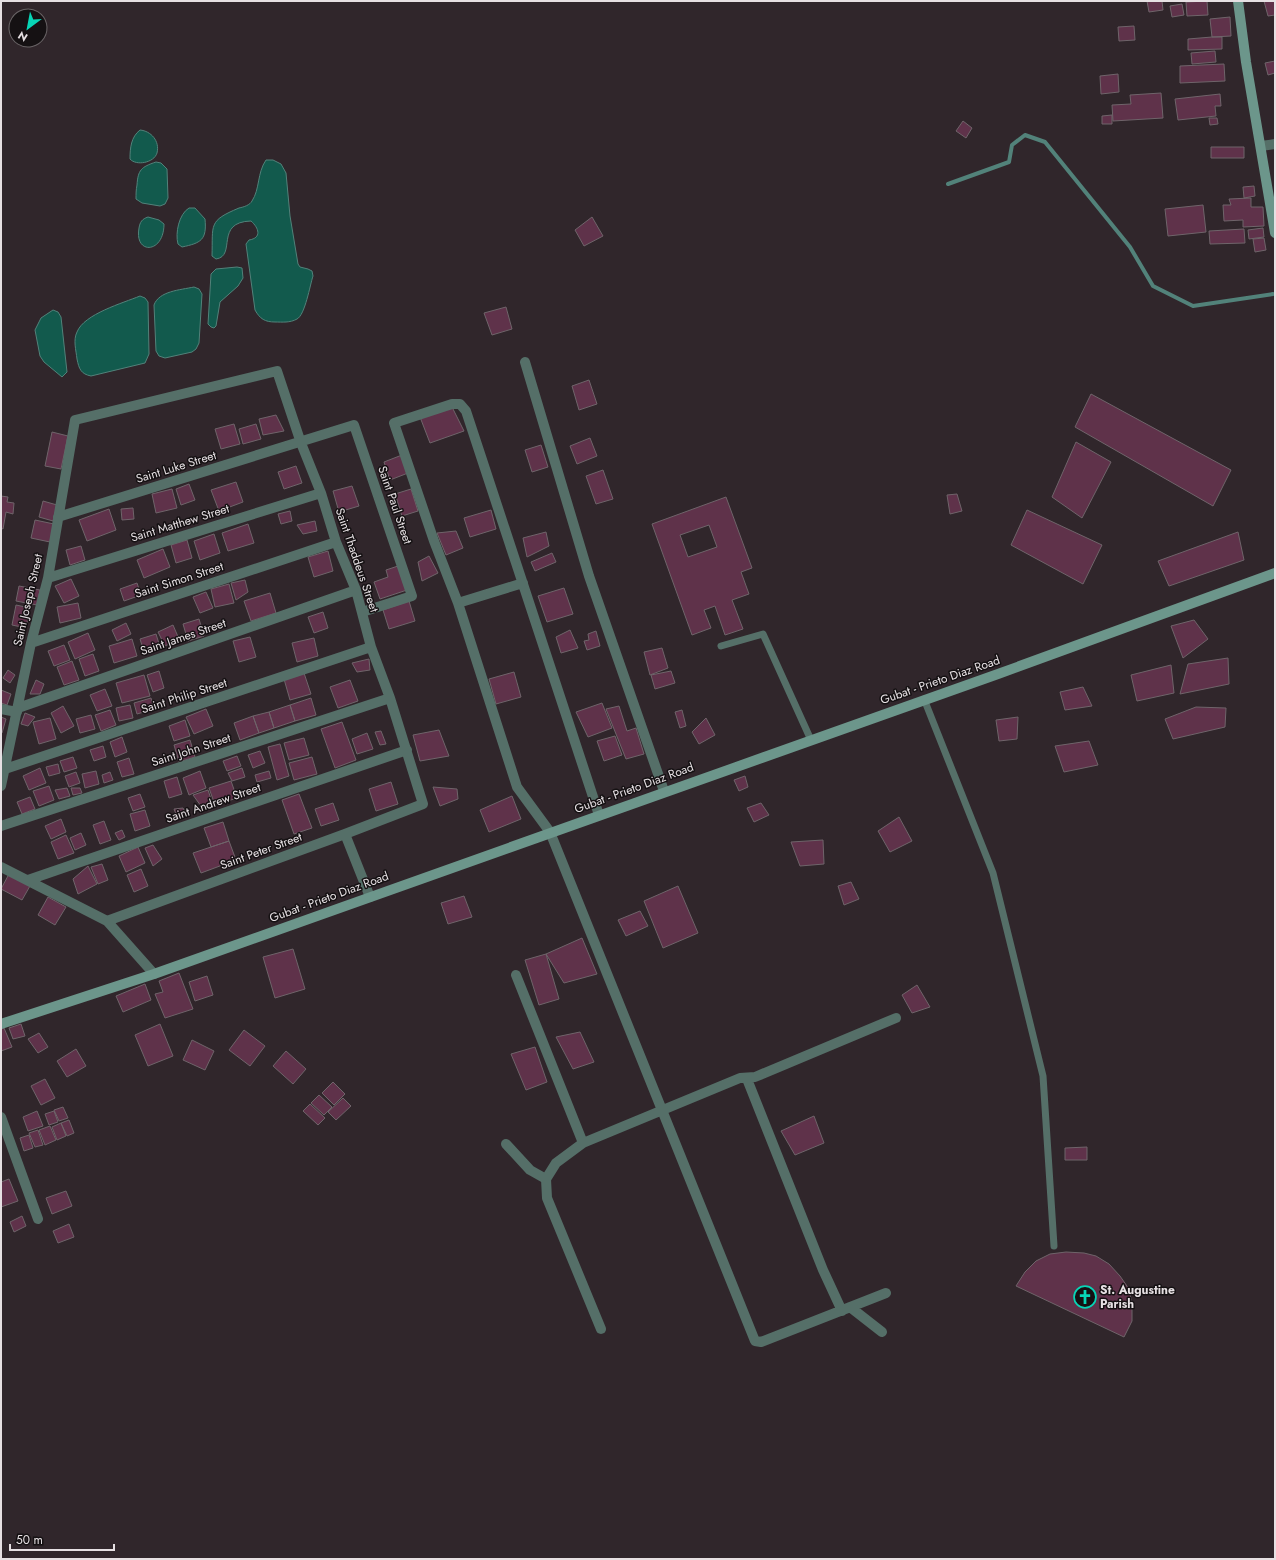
<svg xmlns="http://www.w3.org/2000/svg" width="1276" height="1560" viewBox="0 0 1276 1560" font-family="Jost,sans-serif">
<style>
.water{fill:#125a4d;stroke:#52827a}
.lines{fill:none;stroke-linecap:round;stroke-linejoin:round}
.stream{stroke:#52827a;stroke-width:4}
.building{fill:#5f324a;stroke:#6f646a;fill-rule:evenodd}
.service{stroke:#556f68;stroke-width:7}
.minor{stroke:#556f68;stroke-width:10}
.secondary{stroke:#6c968b;stroke-width:10}
.labels{text-anchor:middle;dominant-baseline:central;stroke-width:3;stroke-linejoin:round;paint-order:stroke}
.street-label{font-size:12px;fill:#e6e0e3;stroke:#151113}
.poi-label{font-size:12px;font-weight:bold;fill:#e6e0e3;stroke:#151113;text-anchor:start}
</style>
<rect width="100%" height="100%" fill="#30262b"/>
<path class="water" d="M140,130C151,131 160,141 157,153C154,163 136,166 130,159C130,148 131,137 140,130Z
M266,160H273L281,164L286,173L290,216L298,264L300,267L308,269L312,271L313,276C310,285 305,315 297,319C290,323 282,322 275,322C265,322 260,319 255,310L246,244L249,240C262,238 259,228 251,221C214,222 237,256 216,259L212,256C213,224 208,221 239,208C244,207 250,205 252,201C260,189 257,173 266,160Z
M156,162L161,163L167,169L168,198L165,204L160,206L142,203L136,199C136,194 136,190 137,185C138,170 141,167 156,162Z
M189,208H195L205,219C207,240 201,243 182,247L178,244C175,233 179,214 189,208Z
M148,217L159,220L164,224C164,254 134,255 139,228C140,222 142,219 148,217Z
M237,267L242,268L243,278L238,286L220,302L216,326L214,328L211,327L208,324L211,274L216,269Z
M194,287L199,289L202,294L199,343L196,349L192,352L165,358L159,356L156,351L154,305C159,291 180,290 194,287Z
M140,296L145,298L148,302L149,354L145,363L91,376C81,374 79,369 77,359C76,350 73,340 77,332C84,314 123,303 140,296Z
M53,310L58,312L61,317L67,372L62,377L44,362L40,356L35,330L41,318Z"/>
<g class="lines">
<path class="stream" d="M948,184L1009,162L1012,145L1025,135L1045,142L1130,247L1153,286L1193,306L1273,294"/>
</g>
<path class="building" d="M1147,1H1162L1163,10L1149,12Z
M1207,1L1208,15L1187,16L1186,2Z
M1264,1H1275V15L1268,16Z
M1182,4L1184,15L1172,17L1170,6Z
M1230,17L1231,36L1212,37L1210,19Z
M1134,26L1135,40L1119,41L1118,27Z
M1212,37H1222V49L1188,50V39Z
M1215,51L1216,62L1192,64L1191,53Z
M1275,61V73L1268,75L1265,63Z
M1224,64L1225,81L1180,83V66Z
M1118,74L1119,92L1101,94L1100,76Z
M1161,93L1163,118L1113,121L1112,105L1131,104L1130,95Z
M1220,94L1221,106H1215L1216,116L1178,120L1175,99Z
M1112,115V124H1102V116Z
M1209,118H1217L1218,124L1210,125Z
M963,121L972,128L966,138L956,131Z
M1211,147H1244V158H1211Z
M1254,186L1255,196L1244,198L1243,187Z
M1251,198V207H1263L1264,226L1243,227V220L1224,221L1223,205H1231L1229,199Z
M1203,205L1206,232L1168,236L1165,209Z
M592,217L603,236L584,246L575,230Z
M1263,228L1264,237L1249,239L1248,230Z
M1244,229L1245,243L1210,244L1209,231Z
M1264,238L1266,250L1255,252L1253,239Z
M506,307L512,329L492,335L484,313Z
M589,380L597,404L579,410L572,386Z
M1091,394L1231,470L1213,506L1075,427Z
M452,407L464,431L430,443L420,417Z
M276,415L284,431L263,435L259,419Z
M234,424L240,444L221,449L215,429Z
M256,424L261,439L243,444L239,429Z
M52,432L68,436L61,469L45,466Z
M590,438L597,456L577,464L570,446Z
M1076,442L1111,462L1082,518L1052,497Z
M541,445L548,467L532,472L525,450Z
M402,455L408,473L390,480L384,462Z
M296,466L302,483L284,489L278,472Z
M603,470L613,499L596,504L586,476Z
M236,482L243,502L219,511L211,490Z
M189,484L195,500L181,505L176,489Z
M352,486L359,506L339,512L333,491Z
M172,489L177,508L156,513L152,494Z
M411,489L418,511L402,516L395,494Z
M957,494L962,511L950,514L947,495Z
M1,496L8,497L7,502L14,503L13,514L6,512L3,529L1,528Z
M726,497L752,568L741,572L749,594L732,600L743,629L725,635L715,606L704,610L711,628L692,635L652,524ZM709,525L717,547L688,557L680,535Z
M43,501L57,505L53,521L39,517Z
M133,508L134,519L122,520L121,509Z
M109,509L116,530L87,541L79,520Z
M491,510L496,529L470,537L464,518Z
M1027,510L1102,545L1083,584L1011,545Z
M290,511L292,521L281,524L278,514Z
M35,520L54,524L50,542L31,538Z
M315,521L317,531L303,534L297,525Z
M248,524L254,543L228,551L222,533Z
M456,531L463,548L446,555L437,533Z
M546,532L549,546L527,557L523,538Z
M1238,532L1244,560L1169,586L1158,561Z
M214,534L220,553L200,560L194,541Z
M187,540L192,558L176,563L171,545Z
M81,546L85,560L70,565L66,550Z
M163,549L170,567L144,578L137,560Z
M328,551L333,571L314,577L308,557Z
M552,553L556,562L535,571L531,562Z
M429,556L438,573L422,581L418,562Z
M398,566L407,590L380,599L374,582L388,577L386,570Z
M71,579L79,596L64,603L55,586Z
M245,580L248,592L236,600L231,583Z
M137,583L141,595L124,601L120,589Z
M229,584L234,603L215,607L211,589Z
M19,586L40,590L37,605L16,601Z
M564,588L573,614L547,622L538,596Z
M206,592L213,608L200,613L193,597Z
M270,593L276,613L251,621L244,601Z
M409,601L415,621L389,629L383,610Z
M78,603L81,618L60,623L57,607Z
M16,605L30,608L26,628L12,625Z
M323,612L328,628L314,633L308,617Z
M199,619L204,636L188,641L183,624Z
M1194,620L1208,639L1183,658L1171,626Z
M126,623L131,634L117,641L112,630Z
M173,625L179,639L165,646L158,632Z
M570,630L578,648L561,653L556,637Z
M596,631L600,646L587,650L584,641L589,640L588,634Z
M88,633L95,650L75,659L68,642Z
M156,634L160,647L144,652L140,639Z
M250,637L256,657L239,662L233,641Z
M314,638L318,656L297,662L292,643Z
M132,639L137,656L114,663L109,646Z
M64,645L70,660L54,666L48,651Z
M662,648L668,668L650,675L644,652Z
M93,654L99,671L85,676L79,659Z
M1228,658L1229,684L1180,694L1188,664Z
M369,659L370,670L357,672L352,663Z
M72,661L79,680L64,685L57,667Z
M1171,665L1174,693L1137,701L1131,675Z
M8,670L15,675L10,683L3,678Z
M159,671L164,688L153,692L147,675Z
M671,671L675,683L655,689L651,675Z
M514,672L521,697L496,704L489,679Z
M304,673L311,694L290,700L284,679Z
M144,675L150,696L122,703L116,683Z
M36,680L44,684L40,694H30Z
M350,680L358,701L338,708L330,687Z
M1083,687L1092,706L1065,710L1060,692Z
M105,689L112,706L97,711L90,695Z
M1,690L11,694L7,705L1,703Z
M151,698L154,709L137,714L134,703Z
M311,698L316,715L295,721L290,705Z
M602,703L612,728L588,737L576,712Z
M130,705L133,718L119,721L116,708Z
M290,705L295,721L274,728L269,712Z
M63,706L74,726L61,733L51,713Z
M619,706L627,731L636,728L644,754L626,759L606,709Z
M1196,707L1226,708L1225,727L1173,739L1165,719Z
M206,709L213,726L194,734L186,717Z
M110,710L116,725L101,731L95,715Z
M682,710L686,726L680,728L675,712Z
M269,712L274,728L259,733L253,716Z
M25,713L35,717L28,726L21,724Z
M91,715L95,729L80,733L76,719Z
M253,716L259,733L240,740L234,723Z
M1,717L6,719L2,733H1Z
M1018,717L1017,739L999,741L996,720Z
M50,718L56,739L39,744L33,722Z
M706,718L715,735L699,744L692,732Z
M185,720L190,736L174,741L169,726Z
M342,722L356,760L335,768L321,729Z
M439,730L449,756L420,761L413,735Z
M381,731L386,744L380,745L375,732Z
M367,733L373,749L357,754L352,739Z
M615,736L622,755L604,761L597,741Z
M122,737L127,752L115,757L110,742Z
M304,738L309,755L289,760L284,743Z
M190,740L195,757L179,762L174,745Z
M1089,741L1098,765L1064,772L1055,746Z
M280,744L289,776L277,780L268,747Z
M103,746L106,757L94,761L90,750Z
M260,751L265,763L253,768L248,755Z
M237,756L241,766L227,771L223,761Z
M73,757L77,768L64,772L60,761Z
M312,757L317,774L294,780L289,763Z
M129,758L134,774L122,777L117,762Z
M58,764L60,773L49,776L46,767Z
M40,768L46,783L29,790L23,776Z
M242,768L245,777L232,781L228,773Z
M96,771L99,784L85,788L82,774Z
M200,771L206,788L189,795L183,778Z
M269,771L271,778L257,782L255,775Z
M76,772L80,783L69,787L65,776Z
M110,772L113,780L104,783L102,775Z
M745,776L748,787L739,791L734,780Z
M177,777L182,794L169,798L164,781Z
M231,781L237,798L215,805L209,788Z
M391,782L398,804L376,811L369,789Z
M49,786L54,800L39,806L33,791Z
M433,787L457,789L458,799L440,806Z
M67,788L70,796L59,799L55,790Z
M71,788H80L82,793L73,795Z
M208,790L212,802L201,806L193,795Z
M140,794L145,807L133,811L128,798Z
M299,794L312,828L294,834L282,800Z
M512,796L521,819L489,832L480,810Z
M30,797L35,809L22,814L17,802Z
M333,803L339,820L321,826L315,809Z
M761,803L769,815L754,822L747,808Z
M183,808L185,812L176,814L174,809Z
M145,810L150,826L135,831L130,814Z
M899,817L912,841L890,852L878,831Z
M61,819L66,832L51,839L45,826Z
M104,821L111,840L100,844L93,825Z
M223,822L229,841L211,847L204,828Z
M122,830L125,837L119,840L115,833Z
M81,833L86,845L75,850L70,838Z
M66,835L74,853L58,859L51,842Z
M823,840L824,864L800,866L791,842Z
M229,841L236,860L201,873L193,853Z
M153,845L162,859L153,866L145,848Z
M138,847L145,863L126,872L119,856Z
M102,864L108,880L98,884L91,867Z
M88,866L97,884L78,894L73,879Z
M141,869L148,886L134,892L127,875Z
M9,874L30,886L22,900L1,889Z
M851,882L859,899L844,905L838,886Z
M678,886L698,933L663,948L644,901Z
M464,896L472,917L448,924L441,903Z
M48,897L66,907L55,925L38,915Z
M640,911L648,926L626,936L618,920Z
M582,938L597,974L564,983L546,954Z
M293,949L305,989L275,998L263,957Z
M546,954L559,999L539,1005L525,960Z
M179,973L193,1009L165,1018L155,994L163,992L159,981Z
M207,976L213,995L195,1001L189,982Z
M145,984L151,1000L123,1012L116,996Z
M917,985L930,1007L912,1013L902,995Z
M21,1024L25,1036L13,1039L9,1028Z
M160,1024L173,1056L148,1066L135,1035Z
M4,1028L12,1047L1,1051V1029Z
M244,1030L265,1046L250,1066L229,1050Z
M580,1032L594,1062L573,1069L556,1037Z
M39,1033L48,1047L38,1053L28,1039Z
M192,1040L214,1051L205,1070L183,1060Z
M535,1047L547,1082L526,1090L511,1054Z
M76,1049L86,1066L67,1077L57,1061Z
M286,1051L306,1069L293,1084L273,1066Z
M45,1079L55,1098L41,1105L31,1086Z
M333,1082L345,1094L334,1105L322,1093Z
M319,1095L332,1107L324,1115L311,1103Z
M343,1098L351,1106L336,1120L328,1112Z
M310,1104L325,1118L318,1125L303,1111Z
M63,1107L68,1118L59,1121L54,1110Z
M37,1111L43,1126L28,1131L23,1117Z
M54,1111L58,1122L49,1125L45,1114Z
M814,1116L824,1143L795,1155L781,1131Z
M69,1120L74,1133L67,1136L61,1123Z
M61,1123L66,1136L57,1140L52,1127Z
M50,1126L56,1140L45,1145L39,1130Z
M38,1130L43,1145L35,1147L29,1133Z
M29,1135L33,1148L24,1151L20,1138Z
M1087,1147V1160H1065V1148Z
M9,1179L18,1201L1,1207V1182Z
M66,1191L72,1206L52,1214L46,1198Z
M22,1216L26,1226L14,1232L10,1222Z
M69,1224L74,1237L58,1243L53,1231Z
M1066,1252L1084,1253L1096,1256L1109,1264L1120,1276L1129,1289L1132,1304V1321L1124,1337L1016,1286L1025,1272L1036,1261L1050,1254Z"/>
<g class="lines">
<path class="service" d="M721,646L763,634L811,740
M924,699L993,873L1043,1076L1054,1246"/>
<path class="minor" d="M1261,146L1275,144
M525,362L589,576L664,791
M58,517L354,425L412,596L362,612
M48,578L321,493
M458,603L523,583
M31,643L336,542
M18,708L356,590
M1,709L17,712
M5,769L371,647
M1,786L31,643L48,578L75,420L277,371L301,443L321,493L336,542L356,590L371,647L390,698L423,804L345,834L107,921
M599,815L466,411L460,404H452L394,423L434,541L458,603L517,787L550,832L755,1341L761,1342L886,1293
M1,826L390,698
M345,834L370,897
M1,867L107,921L154,974
M28,880L407,750
M516,975L583,1143L740,1078L755,1077L896,1018
M747,1079L823,1270L842,1311
M1,1117L38,1219
M583,1143L556,1163L546,1179L547,1198L601,1329
M506,1144L530,1170L546,1179
M850,1307L882,1332"/>
<path class="secondary" d="M1238,1L1246,62L1275,233
M1,1024L154,974L998,674L1275,573"/>
</g>
<defs>
<g id="church-ring" transform="scale(1.15)"><circle r="9.5" fill="#151113" stroke="#07d5b6" stroke-width="1.5"/><path d="M-1.2-6h2.4v3.5h3.3v2.4h-3.3V6h-2.4V-.1h-3.3v-2.4h3.3Z" fill="#07d5b6"/></g>
</defs>
<g fill-rule="evenodd">
<use href="#church-ring" x="1085" y="1297"/>
</g>
<g class="labels">
<g class="street-label">
<text transform="translate(176 467) rotate(-17)">Saint Luke Street</text>
<text transform="translate(395 505) rotate(71)">Saint Paul Street</text>
<text transform="translate(180 523) rotate(-17)">Saint Matthew Street</text>
<text transform="translate(357 560) rotate(71)">Saint Thaddeus Street</text>
<text transform="translate(179 580) rotate(-18)">Saint Simon Street</text>
<text transform="translate(28 600) rotate(-77)">Saint Joseph Street</text>
<text transform="translate(183 637) rotate(-19)">Saint James Street</text>
<text transform="translate(940 680) rotate(-19)">Gubat - Prieto Diaz Road</text>
<text transform="translate(184 696) rotate(-18)">Saint Philip Street</text>
<text transform="translate(191 750) rotate(-18)">Saint John Street</text>
<text transform="translate(634 788) rotate(-20)">Gubat - Prieto Diaz Road</text>
<text transform="translate(213 803) rotate(-19)">Saint Andrew Street</text>
<text transform="translate(261 851) rotate(-20)">Saint Peter Street</text>
<text transform="translate(329 897) rotate(-20)">Gubat - Prieto Diaz Road</text>
</g>
<g class="poi-label">
<text x="1100" y="1290">St. Augustine<tspan x="1100" dy="14">Parish</tspan></text>
</g>
</g>
<rect width="1276" height="1560" fill="none" stroke="#e6e0e3" stroke-width="4"/>
<g transform="translate(28 28) rotate(212)"><circle r="19" fill="#151113" stroke="#696466"/>
<path d="M0-3L7 15L0 10L-7 15Z" fill="#07d5b6"/>
<text y="-6" font-size="11" font-weight="bold" text-anchor="middle" fill="#e6e0e3">N</text>
</g>
<path d="M10 1544v6h104v-6" fill="none" stroke="#e6e0e3" stroke-width="2"/>
<text x="16" y="1544" font-size="12" fill="#e6e0e3" stroke="#151113" stroke-width="3" paint-order="stroke">50 m</text>
</svg>
